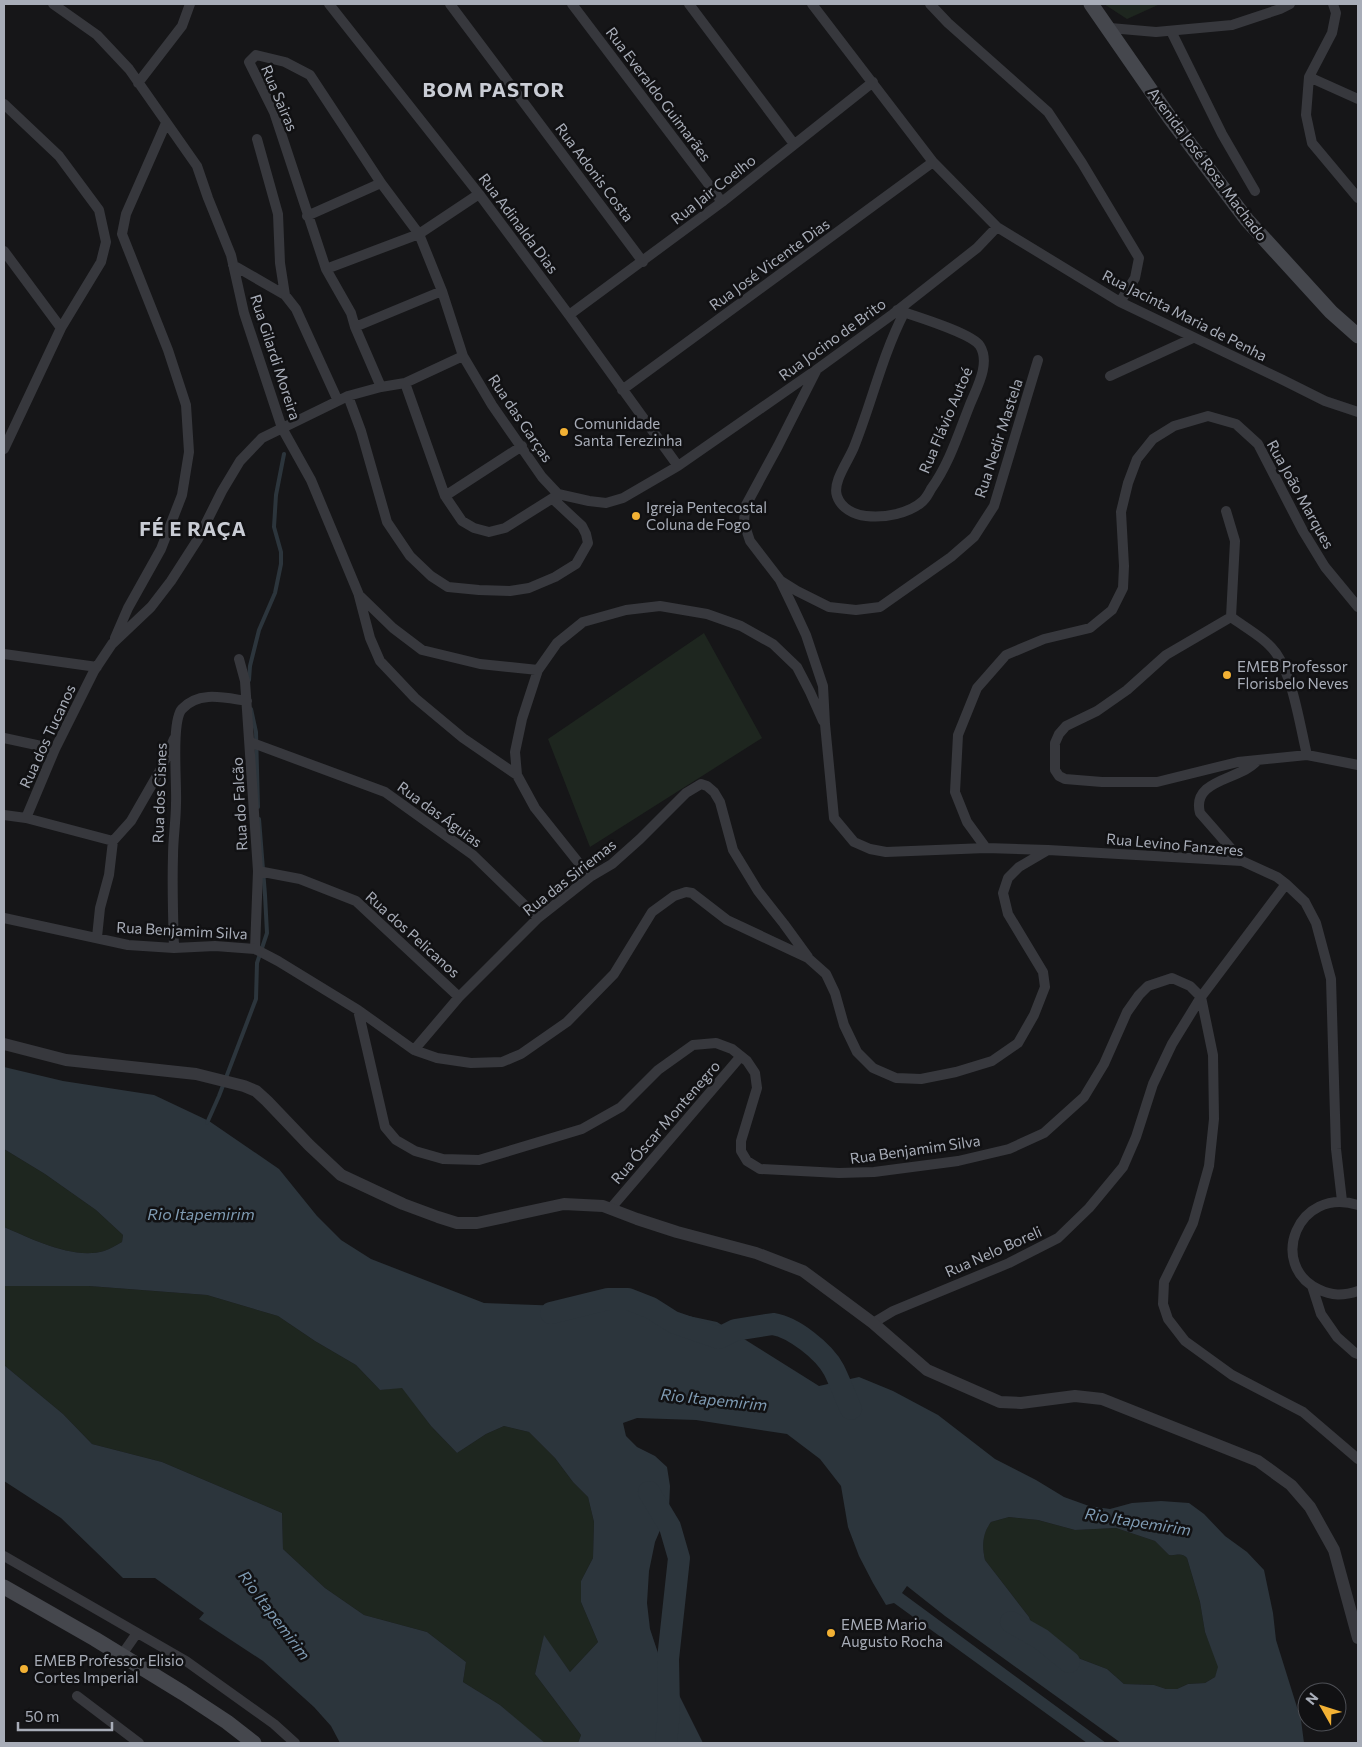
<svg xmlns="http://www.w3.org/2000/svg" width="1362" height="1747" viewBox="0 0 1362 1747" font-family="Commissioner,sans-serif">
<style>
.green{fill:#1e261f}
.water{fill:#2c353c;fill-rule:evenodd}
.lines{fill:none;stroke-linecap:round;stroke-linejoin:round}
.stream{stroke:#2c353c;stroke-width:4}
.river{stroke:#2c353c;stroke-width:22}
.minor{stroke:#37383d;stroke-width:10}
.tertiary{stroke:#37383d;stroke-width:12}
.secondary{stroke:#45474d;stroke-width:15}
.poi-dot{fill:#f2b134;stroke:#111113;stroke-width:2}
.labels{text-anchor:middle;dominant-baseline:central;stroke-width:5;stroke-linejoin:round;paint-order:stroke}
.street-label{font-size:15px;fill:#a8adb8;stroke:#111113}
.poi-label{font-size:15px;fill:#a8adb8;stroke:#111113;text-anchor:start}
.water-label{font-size:16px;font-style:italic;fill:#7f9bb3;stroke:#111113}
.district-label{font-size:20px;font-weight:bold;letter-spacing:1px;fill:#c9ccd4;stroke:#111113}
</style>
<rect width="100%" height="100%" fill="#161618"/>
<path class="green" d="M1104,4H1160L1127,19Z
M704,633L762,738L590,847L548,739Z
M4,1149L45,1174L96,1210L123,1235L122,1242C116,1245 110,1249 104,1251C73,1260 32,1239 4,1227Z
M4,1286H89L207,1295L278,1316L315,1341L356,1365L380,1390L402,1387L431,1426L457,1453L486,1434L504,1426L529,1432L555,1458L573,1482L588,1497L594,1522L593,1558L581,1581V1602L598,1642L570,1672L544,1636L535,1674L581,1735L578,1743H545L541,1741L500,1705L463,1682L466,1662L427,1632L364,1615L325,1588L283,1549L282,1513L162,1462L92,1444L63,1414L4,1365Z
M1009,1517L1038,1520L1075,1530L1116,1528L1155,1541L1169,1555C1177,1556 1181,1552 1187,1558L1200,1602L1205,1632L1219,1667L1215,1677L1205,1683L1188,1684L1177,1689H1166L1154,1685L1124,1684L1107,1669L1078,1658L1037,1638L1029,1617L985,1560C982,1547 982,1533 991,1522Z"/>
<path class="water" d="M4,1067L63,1081L154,1095L209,1121L279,1169L317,1216L341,1240L371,1259L484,1303L620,1308L684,1315L717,1322L819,1386L859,1377L893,1391L938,1415L995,1459L1036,1480L1064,1497L1089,1506L1110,1509L1132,1503L1161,1501L1189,1503L1204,1514L1225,1536L1247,1552L1264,1570L1273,1613L1276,1640L1301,1720L1304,1743H1121L945,1616L907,1586L902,1593L1106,1743H1087L894,1603L886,1605L873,1583L859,1556L848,1527L841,1486L820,1459L787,1434L696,1420L637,1418L623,1423L626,1436L637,1447L655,1456L667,1467L670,1486L669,1509L655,1542L649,1571L647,1603L650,1629L658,1653L703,1743H578L581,1735L535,1674L544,1635L570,1672L598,1642L581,1602V1581L593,1558L594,1522L588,1497L573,1482L555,1458L529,1432L504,1426L486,1434L457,1453L431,1426L402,1388L380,1390L356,1365L315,1341L278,1316L207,1295L89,1286H4V1227C32,1239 73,1260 104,1251C110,1249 116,1245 122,1242L123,1235L96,1210L45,1174L4,1149ZM1009,1517L1038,1520L1075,1530L1116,1528L1155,1541L1169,1555C1177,1556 1181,1552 1187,1558L1200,1602L1205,1632L1218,1667L1215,1677L1205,1683L1188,1684L1177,1689H1166L1154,1685L1124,1684L1107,1669L1078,1658L1037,1638L1029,1617L985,1560C982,1547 982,1534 991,1522Z
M4,1365L63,1414L92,1444L162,1462L282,1513L283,1549L325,1588L364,1615L427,1632L466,1662L463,1682L500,1705L545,1743H340L331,1726L314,1707L263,1661L199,1619L204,1613L155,1578H123L61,1518L4,1481Z"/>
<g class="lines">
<path class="stream" d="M249,680L250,666L259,630L275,593L281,564V552L274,527L276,495L284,454
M251,709L256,732L258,807
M207,1123L219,1096L256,999L257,963L267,933L265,895L259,819"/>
<path class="river" d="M551,1313L608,1299H628L651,1308L673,1322L719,1338L735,1330L773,1324C793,1327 824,1351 834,1370C840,1382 845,1396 851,1409
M649,1492L670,1527L679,1558L668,1659L669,1713L666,1743
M1011,1622L1041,1639L1069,1662"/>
<path class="minor" d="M53,4L97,35L129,69L197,166L208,198L231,255L244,313L282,428L311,480L359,595L393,628L422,650L480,664L538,670
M329,4L479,194L569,315L678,466
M450,4L643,262
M572,4L722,202
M689,4L794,144
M812,4L933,162L997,227L1120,302L1283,380L1325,401L1358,412
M930,4L948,23L1048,112L1082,163L1139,258L1135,278L1120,302
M1333,4L1336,13L1332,33L1309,77L1306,115L1312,143L1358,198
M1110,28L1156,32L1232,25L1280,9L1290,4
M1171,31L1222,134L1255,191
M1309,77L1358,99
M138,83L182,26L190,4
M4,104L59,156L99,210L106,242L101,262L61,328L4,449
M257,139L278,214L280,263L285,295
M307,216L381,183
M4,251L61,328
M233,265L285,295L296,309L338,401
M326,269L419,234L479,194
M897,310C914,316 972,333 980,346C991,364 976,389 969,407C958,435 949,464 931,489C929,493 926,498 923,501C909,514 884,518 866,516C854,515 841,508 837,496C832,482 849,460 854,447C872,402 882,356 904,313
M569,315L722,202L873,82
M355,327L442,291
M816,371L778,446L745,507L744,523L750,541L780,580L793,607L806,635L823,686L825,724L834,818L854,842L870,849L886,852L986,848L1048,850L1242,861L1277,877L1286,884L1305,902L1316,923L1331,979L1336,1149L1342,1201
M1110,376L1193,338
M405,383L445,496L462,521L474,528L489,532L505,528L556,496
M381,387L355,327L351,313L326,269L274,112L249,62L256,55L285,62L310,75L381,183L419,234L442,291L463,356L492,405L542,477L558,494L589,501L606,503L623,498L678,466L816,370L893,314L977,248L997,227
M622,390L933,162
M348,396L361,431L387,522L410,556L431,576L448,587L479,590L510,591L529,588L555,577L576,564L588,543L586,534L582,526L553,499
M445,496L522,446
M1226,511L1235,541L1231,617
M781,581L797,591L829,607L856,610L880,607L951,557L974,537L994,506L1038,360
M359,596L370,638L380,661L415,698L463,738L517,775
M1231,617L1166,655L1127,690L1097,711L1066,726L1059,734L1055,743V770L1059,776L1065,779L1102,782H1157L1238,762L1307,755L1358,765
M1231,617C1246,628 1265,638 1276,653C1293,677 1300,726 1307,755
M115,638L128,608L161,549L182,495L189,452L186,405L168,350L122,234L126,214L166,123
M4,654L97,667
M239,659L245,681L258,871L255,949
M4,738L55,749
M250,742L385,792L473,855L538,918
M4,815L26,818L113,841
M26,818L55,749L94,671L112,644L151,607L171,581L198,539L222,491L240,461L262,438L348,396L381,387L405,383L463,356
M986,848L967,822L955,792L958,735L977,688L1006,655L1044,639L1090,628L1112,610L1123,588L1124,566L1121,512L1128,483L1137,459L1153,439L1174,426L1208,416L1236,424L1258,444L1303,531L1325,567L1358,607
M1242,861L1200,813C1192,783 1230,780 1248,768C1252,766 1255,763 1258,760
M258,871L300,879L356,901L459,997
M590,877L535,808L517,775L515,752L522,719L538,670L557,643L583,622L626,610L660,606L707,614L741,626L773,644L797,667L810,692L823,721
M4,918L128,945L174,948L215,946L255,949L278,961L358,1010L414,1050L437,1058L471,1063L502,1062L521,1054L567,1022L614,974L652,912L674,896L686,892L692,893L727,920L808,958L826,974L835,993L844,1025L857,1052L873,1068L896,1078L921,1079L956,1072L992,1061L1018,1043L1034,1015L1045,987L1043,972L1008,914L1003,893L1008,878L1019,867L1048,850
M97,937L100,908L109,875L113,841L131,821L162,767L174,739
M174,948C173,917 172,887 173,856C173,838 176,821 176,803C177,784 171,721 182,709C199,690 226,698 247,701
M1201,997L1213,1055L1214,1119L1209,1166L1193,1223L1164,1282L1163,1304L1168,1319L1185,1341L1232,1375L1303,1412L1358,1459
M358,1010L385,1127L396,1140L415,1151L443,1159L479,1160L582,1129L621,1107L658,1070L693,1045L716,1043L732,1049L747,1061L755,1073L757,1088L741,1141V1151L747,1161L760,1169L839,1173L874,1172L958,1161L1009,1149L1044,1133L1084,1097L1104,1064L1127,1012L1139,995L1148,986L1172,978L1190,986L1201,997
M414,1050L459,997L538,918L590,877L612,864L640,839L686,793L701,784L707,786L714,792L720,802L733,850L758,891L784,924L808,957
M1358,1205C1297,1186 1268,1265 1318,1289C1332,1296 1343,1296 1358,1291
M611,1208L741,1056
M1312,1286L1321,1314L1337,1337L1355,1353L1358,1354
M873,1323L893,1311L1009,1263L1058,1238L1089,1208L1123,1167L1136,1137L1153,1084L1172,1044L1201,997L1286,884
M4,1556L186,1661L274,1724L295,1743
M121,1656L137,1633
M77,1696L139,1743"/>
<path class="tertiary" d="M4,1044L66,1060L196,1074L244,1086L256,1091L267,1101L309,1145L341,1175L403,1204L438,1217L457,1223H477L564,1204L603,1206L637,1219L677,1232L756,1253L803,1271L873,1323L927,1370L1000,1402L1021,1403L1075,1396L1102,1399L1258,1461L1291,1485L1310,1507L1334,1550L1358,1638"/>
<path class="secondary" d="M1091,4L1170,118L1247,220L1331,312L1358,336
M4,1587L95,1639L183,1693L227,1722L254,1743"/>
</g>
<g class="poi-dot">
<circle cx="564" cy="432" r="5"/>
<circle cx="636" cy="516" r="5"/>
<circle cx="1227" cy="675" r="5"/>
<circle cx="831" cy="1633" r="5"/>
<circle cx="24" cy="1669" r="5"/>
</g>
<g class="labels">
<g class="street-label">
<text transform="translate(659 94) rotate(53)">Rua Everaldo Guimarães</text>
<text transform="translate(280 98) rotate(67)">Rua Sairas</text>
<text transform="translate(1208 164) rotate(53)">Avenida José Rosa Machado</text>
<text transform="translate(595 172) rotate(53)">Rua Adonis Costa</text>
<text transform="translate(713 189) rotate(-38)">Rua Jair Coelho</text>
<text transform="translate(519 223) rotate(53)">Rua Adinalda Dias</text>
<text transform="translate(769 264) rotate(-36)">Rua José Vicente Dias</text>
<text transform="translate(1185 315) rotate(27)">Rua Jacinta Maria de Penha</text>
<text transform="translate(832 339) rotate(-36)">Rua Jocino de Brito</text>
<text transform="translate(276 357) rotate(72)">Rua Gilardi Moreira</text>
<text transform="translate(521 418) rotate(56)">Rua das Garças</text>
<text transform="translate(945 420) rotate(-67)">Rua Flávio Autoé</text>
<text transform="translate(998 438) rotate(-72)">Rua Nedir Mastela</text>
<text transform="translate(1301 494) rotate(61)">Rua João Marques</text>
<text transform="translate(47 736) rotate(-65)">Rua dos Tucanos</text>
<text transform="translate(159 793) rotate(-88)">Rua dos Cisnes</text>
<text transform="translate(239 804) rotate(-93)">Rua do Falcão</text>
<text transform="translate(440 814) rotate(36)">Rua das Águias</text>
<text transform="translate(1175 844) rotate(5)">Rua Levino Fanzeres</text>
<text transform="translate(569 877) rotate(-38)">Rua das Siriemas</text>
<text transform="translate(182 930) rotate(3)">Rua Benjamim Silva</text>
<text transform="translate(413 934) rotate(42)">Rua dos Pelicanos</text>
<text transform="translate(665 1122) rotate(-49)">Rua Óscar Montenegro</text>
<text transform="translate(915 1149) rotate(-8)">Rua Benjamim Silva</text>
<text transform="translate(993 1251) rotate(-24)">Rua Nelo Boreli</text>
</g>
<g class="poi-label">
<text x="574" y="423">Comunidade<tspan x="574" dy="17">Santa Terezinha</tspan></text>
<text x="646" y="507">Igreja Pentecostal<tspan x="646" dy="17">Coluna de Fogo</tspan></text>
<text x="1237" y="666">EMEB Professor<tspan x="1237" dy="17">Florisbelo Neves</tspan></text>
<text x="841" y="1624">EMEB Mario<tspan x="841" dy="17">Augusto Rocha</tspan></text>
<text x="34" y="1660">EMEB Professor Elisio<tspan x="34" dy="17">Cortes Imperial</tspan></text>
</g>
<g class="water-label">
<text x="201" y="1213">Rio Itapemirim</text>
<text transform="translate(714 1399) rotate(6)">Rio Itapemirim</text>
<text transform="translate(1138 1521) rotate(9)">Rio Itapemirim</text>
<text transform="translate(275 1615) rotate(53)">Rio Itapemirim</text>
</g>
<g class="district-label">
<text x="494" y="89">BOM PASTOR</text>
<text x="193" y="528">FÉ E RAÇA</text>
</g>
</g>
<rect width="1362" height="1747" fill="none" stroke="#a8adb8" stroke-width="10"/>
<g transform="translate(1322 1707) rotate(309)"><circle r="24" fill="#111113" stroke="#4d4f55"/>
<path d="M0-4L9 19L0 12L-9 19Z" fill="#f2b134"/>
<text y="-8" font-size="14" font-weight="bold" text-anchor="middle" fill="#a8adb8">N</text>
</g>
<path d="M18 1722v8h94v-8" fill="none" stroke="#a8adb8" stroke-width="2.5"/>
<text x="25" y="1722" font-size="15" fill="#a8adb8" stroke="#111113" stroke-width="4" paint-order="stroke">50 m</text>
</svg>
